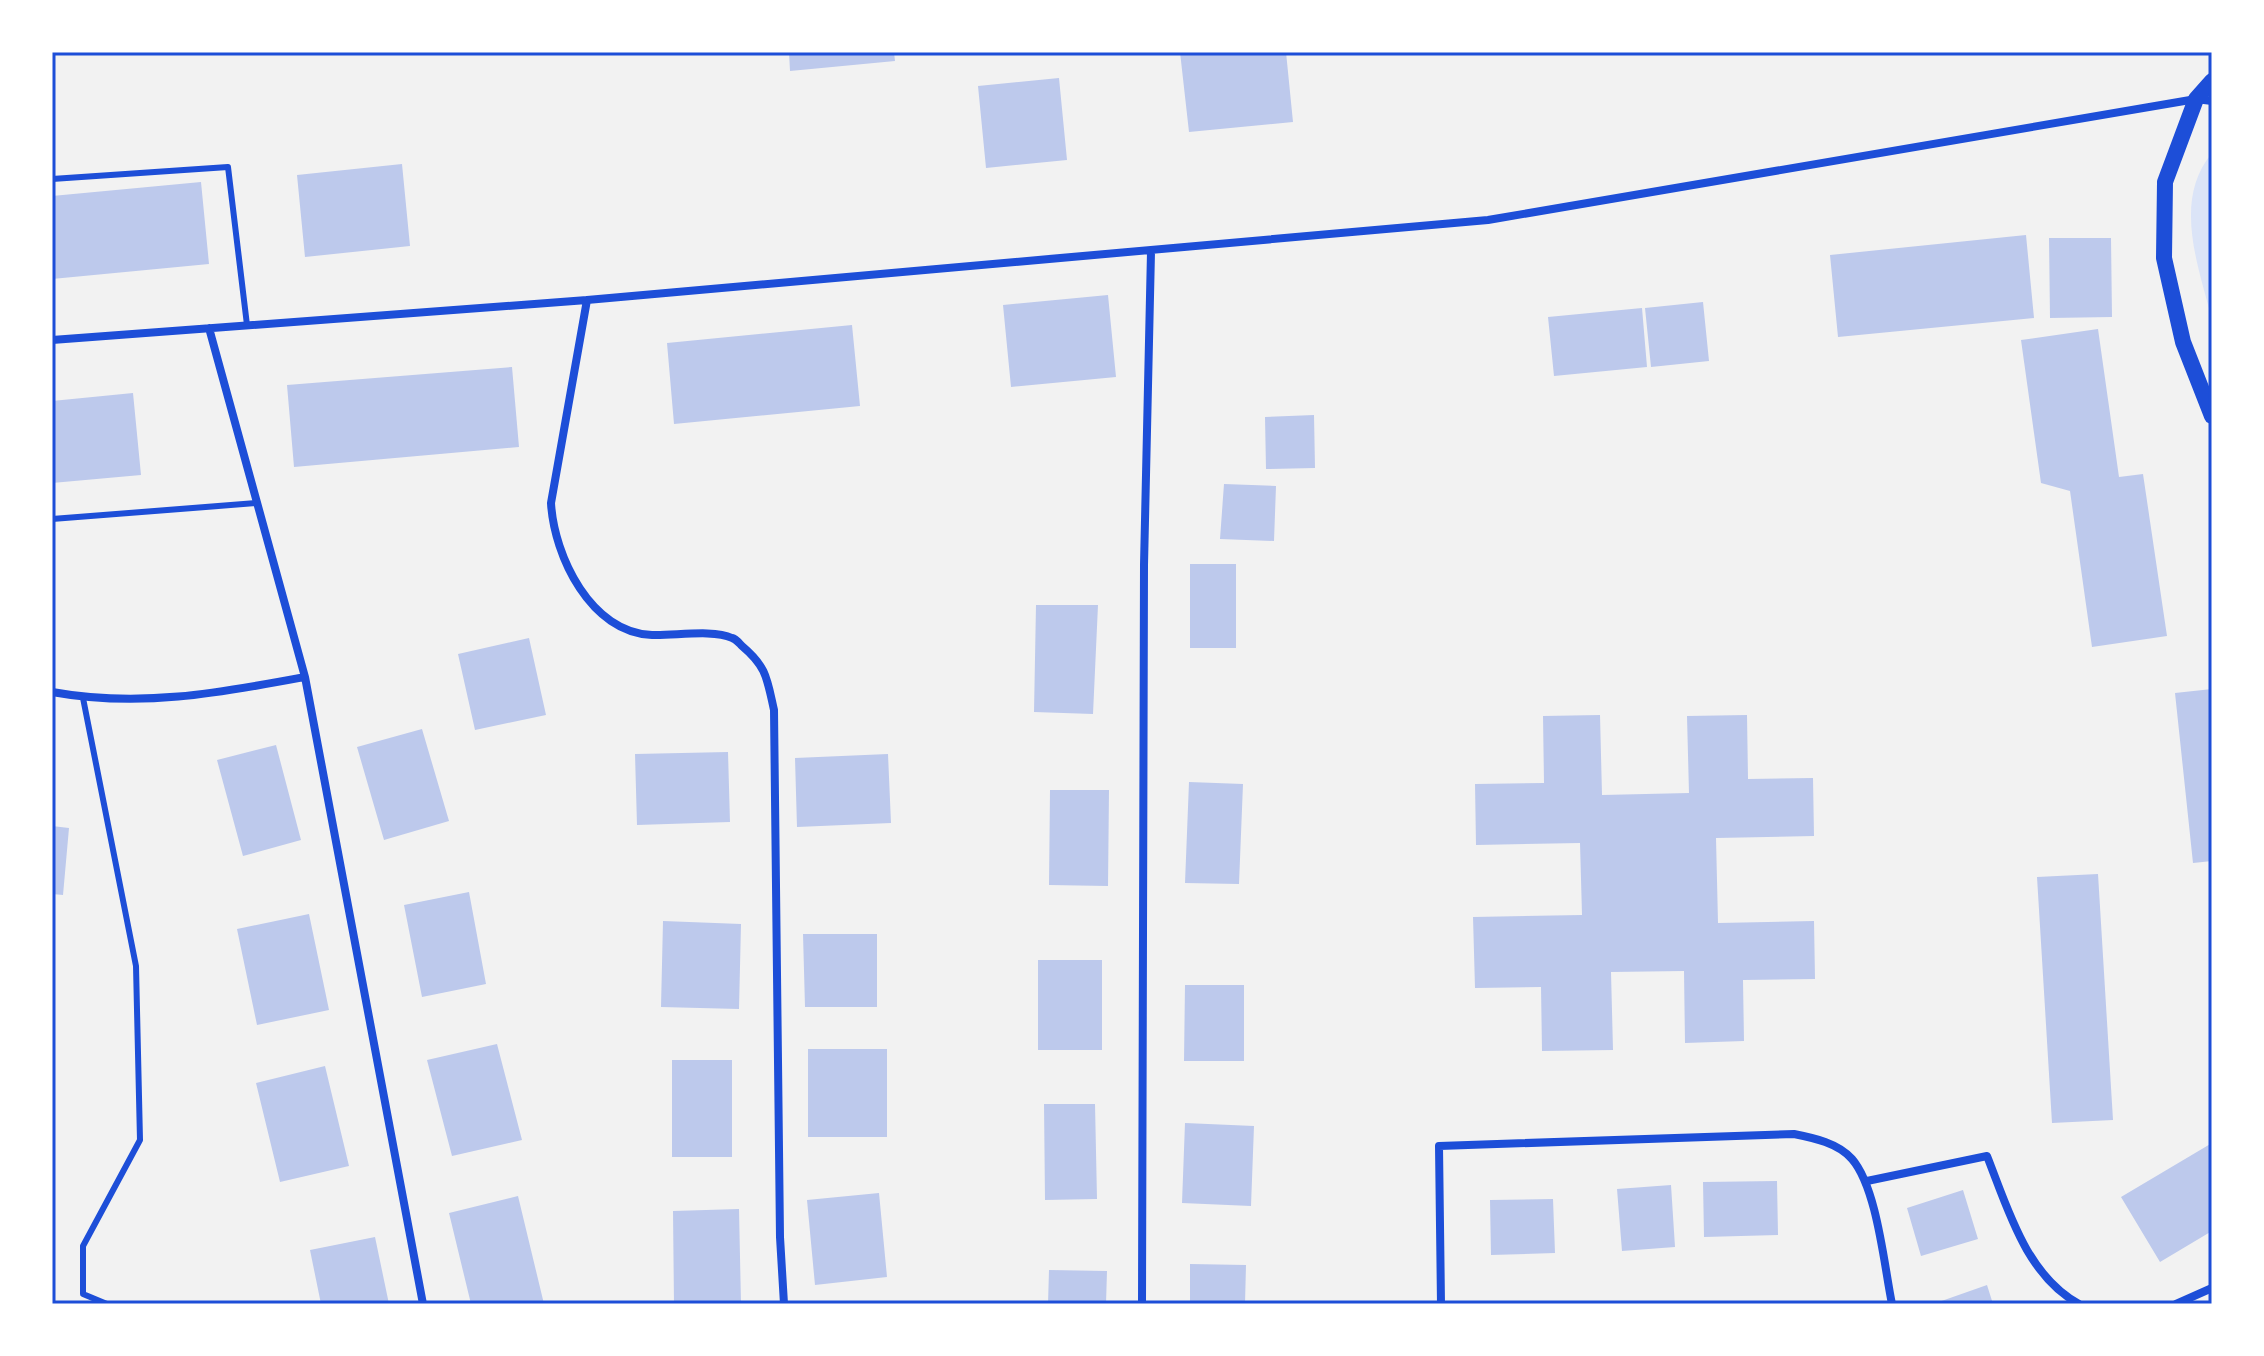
<svg xmlns="http://www.w3.org/2000/svg" width="2264" height="1356" viewBox="0 0 2264 1356" font-family="'Fira Sans',sans-serif">
<style>
.green{fill:#dbe4f7}
.building{fill:#bdc9ec}
.lines{fill:none;stroke-linecap:round;stroke-linejoin:round}
.service{stroke:#1d4ed8;stroke-width:6}
.minor{stroke:#1d4ed8;stroke-width:8}
.secondary{stroke:#1d4ed8;stroke-width:16}
.neatline{fill:none;stroke:#1d4ed8;stroke-width:3}
</style>
<rect width="100%" height="100%" fill="#f2f2f2"/>
<path class="green" d="M2212,153V320C2199,267 2172,201 2212,153Z"/>
<path class="building" d="M789,52H894L895,61L790,71Z
M1180,52H1286L1293,122L1189,132Z
M1059,78L1067,160L986,168L978,86Z
M402,164L410,246L305,257L297,175Z
M201,182L209,264L52,279V196Z
M2026,235L2034,318L1838,337L1830,255Z
M2049,238H2111L2112,317L2050,318Z
M1108,295L1116,377L1011,387L1003,305Z
M1703,302L1709,361L1651,367L1645,308Z
M1642,308L1647,367L1554,376L1548,317Z
M852,325L860,406L674,424L667,343Z
M2098,329L2119,477L2143,474L2167,636L2092,647L2070,491L2041,483L2021,340Z
M512,367L519,447L294,467L287,385Z
M133,393L141,475L52,483V401Z
M1314,415L1315,468L1266,469L1265,417Z
M1224,484L1276,486L1274,541L1220,539Z
M1190,564H1236V648H1190Z
M1036,605H1098L1093,714L1034,712Z
M529,638L546,715L475,730L458,654Z
M2212,689V861L2193,863L2175,693Z
M1600,715L1602,795L1689,793L1687,716L1747,715L1748,779L1813,778L1814,836L1716,838L1718,923L1814,921L1815,979L1743,980L1744,1041L1685,1043L1684,971L1611,972L1613,1050L1542,1051L1541,987L1475,988L1473,917L1582,915L1580,843L1476,845L1475,784L1544,783L1543,716Z
M422,729L449,821L384,840L357,747Z
M276,745L301,840L243,856L217,760Z
M728,752L730,822L637,825L635,754Z
M888,754L891,823L797,827L795,758Z
M1189,782L1243,784L1239,884L1185,883Z
M1050,790H1109L1108,886L1049,885Z
M52,826L69,828L63,895L52,894Z
M2098,874L2113,1120L2052,1123L2037,877Z
M469,892L486,984L422,997L404,905Z
M309,914L329,1010L257,1025L237,929Z
M663,921L741,924L739,1009L661,1007Z
M803,934H877V1007H805Z
M1038,960H1102V1050H1038Z
M1185,985H1244V1061H1184Z
M497,1044L522,1140L452,1156L427,1060Z
M808,1049H887V1137H808Z
M672,1060H732V1157H672Z
M325,1066L349,1166L280,1182L256,1083Z
M1044,1104H1095L1097,1199L1045,1200Z
M1185,1123L1254,1126L1251,1206L1182,1203Z
M2212,1143V1231L2160,1262L2121,1197Z
M1777,1181L1778,1235L1704,1237L1703,1182Z
M1671,1185L1675,1247L1622,1251L1617,1189Z
M1963,1190L1978,1239L1921,1256L1907,1208Z
M879,1193L887,1277L815,1285L807,1200Z
M518,1196L544,1304H471L449,1213Z
M1553,1199L1555,1253L1491,1255L1490,1200Z
M739,1209L741,1304H674L673,1211Z
M375,1237L389,1304H321L310,1250Z
M1190,1264L1246,1265L1245,1304H1190Z
M1049,1270L1107,1271L1106,1304H1048Z
M1987,1285L1993,1304H1933Z"/>
<g class="lines">
<path class="service" d="M52,179L228,167L247,325
M52,519L257,503
M83,698L136,966L140,1140L83,1246V1294L107,1304"/>
<path class="minor" d="M587,300L551,503C554,556 591,633 652,635C674,636 713,629 732,638C736,639 739,643 742,646C767,667 767,679 774,710L780,1237L784,1304
M209,328L305,677L423,1304
M52,340L587,300L1488,220L2196,99L2212,101
M52,692C140,708 219,693 305,677
M1867,1181L1987,1156C2008,1209 2026,1275 2079,1304
M1142,1304L1144,565L1151,252
M1441,1304L1439,1146L1794,1134C1814,1138 1838,1143 1852,1159C1877,1188 1884,1265 1892,1304
M2176,1304L2212,1288"/>
<path class="secondary" d="M2212,81L2196,99L2165,182L2164,258L2183,342L2212,416"/>
</g>
<rect width="2264" height="1356" fill="none" stroke="#ffffff" stroke-width="108"/>
<rect x="54" y="54" width="2156" height="1248" class="neatline"/>
</svg>
